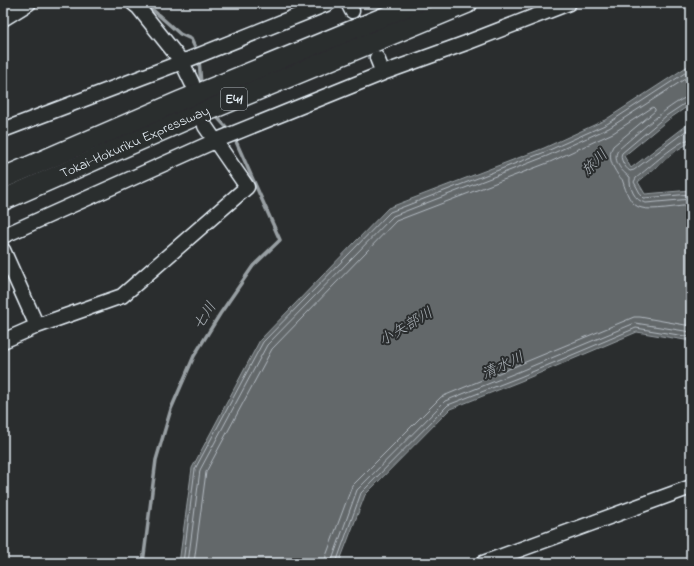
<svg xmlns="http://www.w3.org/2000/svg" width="694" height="566" viewBox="0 0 694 566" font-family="'Indie Flower','Klee One',sans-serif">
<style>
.water{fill:#63686b;stroke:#989fa3}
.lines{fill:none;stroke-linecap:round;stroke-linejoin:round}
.shore{stroke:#b3bac0;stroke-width:1}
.stream{stroke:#989fa3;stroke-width:3.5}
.minor-casing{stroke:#e8f1f8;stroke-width:17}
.highway-casing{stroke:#e8f1f8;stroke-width:23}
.minor{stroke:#2a2d2e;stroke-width:14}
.highway{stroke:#2a2d2e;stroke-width:20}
.labels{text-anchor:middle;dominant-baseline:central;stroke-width:4;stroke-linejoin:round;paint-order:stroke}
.shield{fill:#2a2d2e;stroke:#afb6bb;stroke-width:1}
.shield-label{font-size:13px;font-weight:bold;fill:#e8f1f8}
.street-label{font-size:14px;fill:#e8f1f8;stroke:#2a2d2e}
.water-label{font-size:15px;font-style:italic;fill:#acb3b9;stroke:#2a2d2e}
</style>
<rect width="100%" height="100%" fill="#2a2d2e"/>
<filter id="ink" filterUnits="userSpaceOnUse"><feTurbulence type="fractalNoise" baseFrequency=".025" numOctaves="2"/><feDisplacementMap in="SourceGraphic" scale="8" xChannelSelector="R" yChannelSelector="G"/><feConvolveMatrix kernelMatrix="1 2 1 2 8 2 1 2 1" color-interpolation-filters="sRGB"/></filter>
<g filter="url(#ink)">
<path class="water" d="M691,64V104L669,119L624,156L631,168L691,122V142L677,150L638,182L645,194L691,190V341L637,332L521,381L450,409L365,495L339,563H179L192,468L260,340L388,208L544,148L605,120Z"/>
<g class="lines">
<path class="shore" d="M691,96C677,97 632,138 619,149C611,158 621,172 630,177C629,187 634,201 646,203L691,199
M691,101L687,102L666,116L622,153C619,158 625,168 630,171L634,170L691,127
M691,139C678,140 648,169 636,178L634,182L641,195L644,198L691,194
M183,563L195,469L263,342L390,212L545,152L607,124L691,69
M188,563L200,470L267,345L393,216L547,156L609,128L691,75
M194,563L206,472L272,349L396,221L550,162L613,133L653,107L655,109V111L613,146C607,156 612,166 618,175C619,177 623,179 623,182C626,191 630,206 642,208C651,211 680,206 691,205
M325,563L326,556L352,486L441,397L634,317H640L691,326
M331,563L357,490L445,401L518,372L635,323L691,332
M336,563L361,493L448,405L520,377L636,328L691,337"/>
<path class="stream" d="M145,3L180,34L191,39L197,52
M199,60L201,84
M215,115L230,131
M143,563L156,460L171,409L194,356L220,314L253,266L280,240L234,137"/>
<g class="minor-casing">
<path id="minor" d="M133,3L138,7L182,62L192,83
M348,3L352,11
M3,19L29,3
M377,58L383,73
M3,130L182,62L329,3
M3,236L215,141L383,73L466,43L569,3
M3,250L37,326
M3,341L37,326L122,296L247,187L205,126
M483,563L691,487"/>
</g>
<g class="highway-casing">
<g id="highway">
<path d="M3,178L179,102L420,3"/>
<path id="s1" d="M3,200L187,119L467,3"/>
</g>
</g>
<use href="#minor" class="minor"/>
<use href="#highway" class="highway"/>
</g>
</g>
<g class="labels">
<rect class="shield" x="221" y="88" width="26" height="22" rx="3"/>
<g class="shield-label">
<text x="234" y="99">E41</text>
</g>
<g class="street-label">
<text stroke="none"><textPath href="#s1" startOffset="144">Tokai-Hokuriku Expressway</textPath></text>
</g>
<g class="water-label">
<text transform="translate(595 163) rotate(-45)">旅川</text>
<text transform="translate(205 316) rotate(-57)">七川</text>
<text transform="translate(406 327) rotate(-31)">小矢部川</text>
<text transform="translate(503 366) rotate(-25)">清水川</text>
</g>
</g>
<rect width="694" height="566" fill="none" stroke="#2a2d2e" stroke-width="16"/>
<rect x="8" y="8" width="678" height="550" fill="none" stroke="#e8f1f8" stroke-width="1.5" filter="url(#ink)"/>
</svg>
